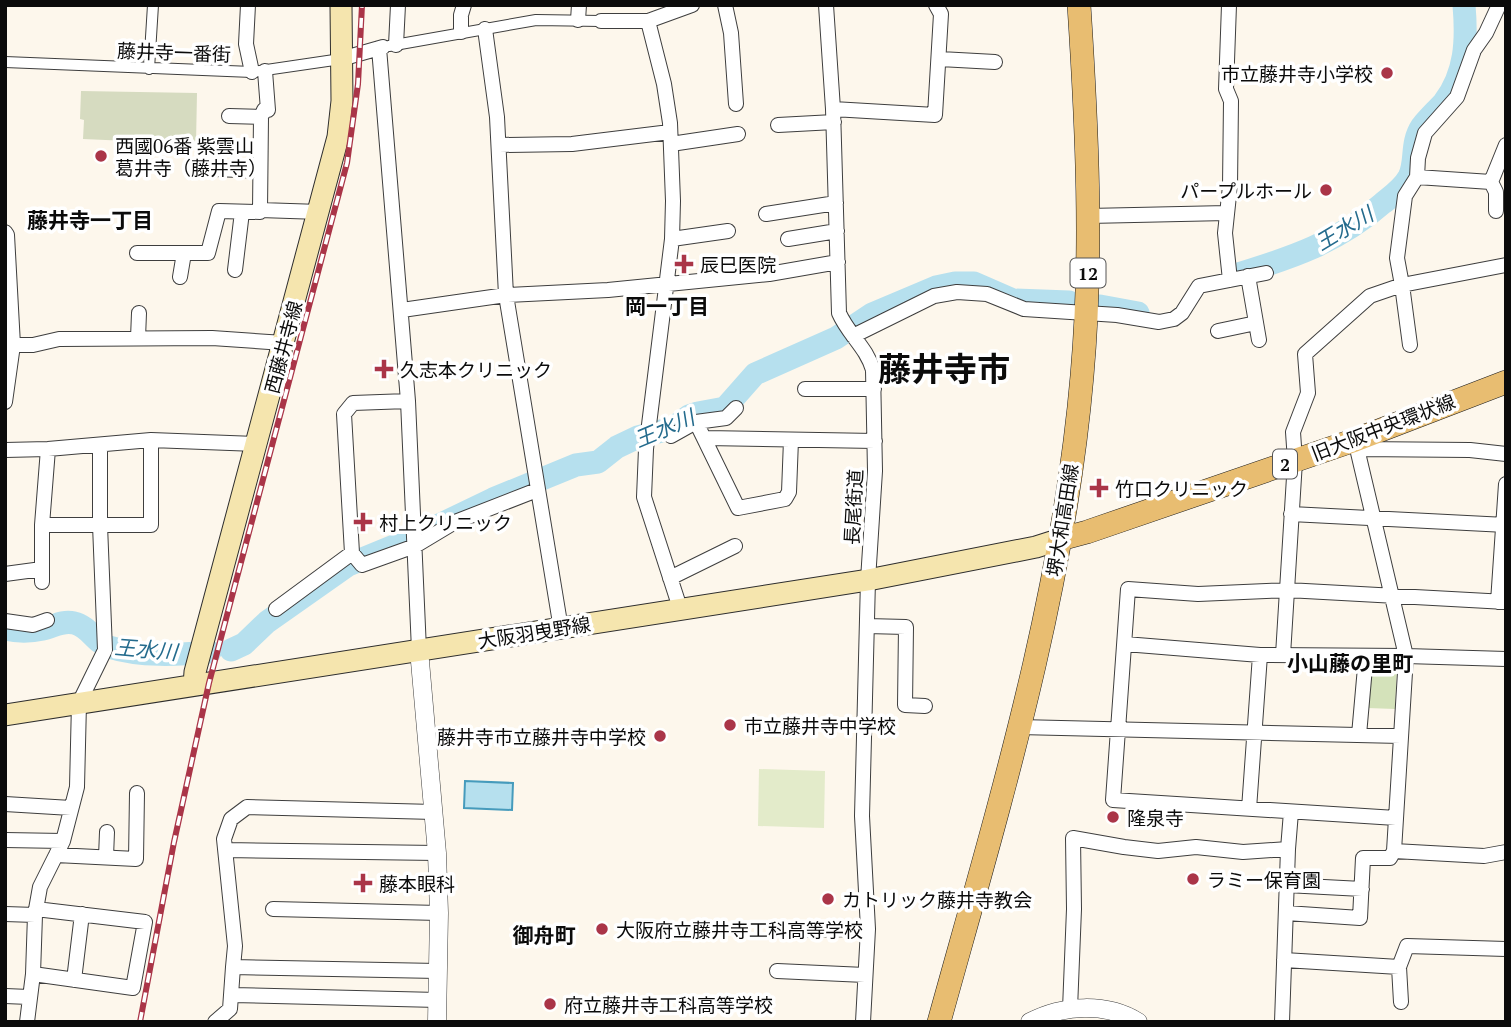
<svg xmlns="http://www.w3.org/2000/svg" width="1511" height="1027" viewBox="0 0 1511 1027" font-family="'PT Serif','Noto Sans JP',serif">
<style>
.green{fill:#d4e2ba}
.cemetery{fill:#d6dbc0}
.pitch{fill:#e3ebca}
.water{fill:#b6e0ee;stroke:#469bbc;stroke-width:2}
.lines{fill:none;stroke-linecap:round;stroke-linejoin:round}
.river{stroke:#b6e0ee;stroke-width:23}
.pedestrian-casing{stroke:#3e3e3e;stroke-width:12}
.minor-casing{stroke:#3e3e3e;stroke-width:16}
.tertiary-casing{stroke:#3e3e3e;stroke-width:19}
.secondary-casing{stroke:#2d2d2d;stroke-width:23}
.primary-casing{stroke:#1c1c1c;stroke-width:24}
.pedestrian{stroke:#fff;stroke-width:10}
.minor{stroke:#fff;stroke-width:14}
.tertiary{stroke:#fff;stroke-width:18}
.secondary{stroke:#f5e5ae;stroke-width:21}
.primary{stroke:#e8bd71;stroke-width:23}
.rail-casing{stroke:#aa3548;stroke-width:6}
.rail{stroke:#fff;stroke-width:3.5;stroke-dasharray:10;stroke-linecap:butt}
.poi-dot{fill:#aa3548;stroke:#fff;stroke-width:2.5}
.labels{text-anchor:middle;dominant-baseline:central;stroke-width:7;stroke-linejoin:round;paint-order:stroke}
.shield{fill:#fff;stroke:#545454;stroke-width:2}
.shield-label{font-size:18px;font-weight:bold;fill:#0b0b0b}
.street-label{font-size:19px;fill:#0b0b0b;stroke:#fff}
.poi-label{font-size:19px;fill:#0b0b0b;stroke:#fff;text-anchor:start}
.neighbourhood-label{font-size:21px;font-weight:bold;fill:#0b0b0b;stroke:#fff}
.water-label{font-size:21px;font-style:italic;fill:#246b8d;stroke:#fff}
.town-label{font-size:33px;font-weight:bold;fill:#0b0b0b;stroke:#fff}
</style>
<rect width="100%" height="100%" fill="#fdf7ec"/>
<path class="green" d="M1373,662H1393L1397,666L1395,709L1367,708L1369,666Z"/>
<path class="cemetery" d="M81,91L197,93L196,144L83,139L84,120L80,119Z"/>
<path class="pitch" d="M759,769L825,771L824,828L758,826Z"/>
<path class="water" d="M465,781L513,783L512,810L464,808Z"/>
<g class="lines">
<path class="river" d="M1235,275C1291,258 1339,242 1383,203C1393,195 1403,188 1409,177C1417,161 1410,144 1422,126C1429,117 1437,110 1444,102C1466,73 1467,40 1464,5
M1100,306L1138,313
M5,629C18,632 30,632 43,629C53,627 62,620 74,623C89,626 95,643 109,647C141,657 178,655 210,652
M231,650L244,644L267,622L348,565L404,542L493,499L576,465L598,462L617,447L638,437L673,428L689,416L698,413L725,408L755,374L836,338L872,314L936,287L955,283H974L1013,300L1069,302"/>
<g class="pedestrian-casing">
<path id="pedestrian" d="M389,46L536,20L601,21
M5,62L252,72L341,59
M149,69L153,5"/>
</g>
<g class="minor-casing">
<path id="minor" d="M248,5L246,44L252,72
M725,5L731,33L736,104
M826,5L833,109L839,313C848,334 867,348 873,370L875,471L868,580L862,816L868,929L863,1022
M1229,5L1226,89L1231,101L1230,186L1225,233L1230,280
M578,20L579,5
M601,21H648L692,5
M648,21L664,84L670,123L673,201L672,239L646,449L644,497L680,608
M485,29L497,117L506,295L561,629
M461,32V15L464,5
M396,45L398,5
M379,48L408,401L419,650
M341,59L383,47
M940,59L995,62
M265,71L268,110H264L261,117L260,210L320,212
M833,109L935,115L941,14L936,5
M229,116L261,117
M778,125L834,122
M671,144L738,134
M499,145L572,144L670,132
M215,169L260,171
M1417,177L1491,182L1506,145
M1491,182L1496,192V211
M766,214L836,203
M1088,216L1227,213
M5,232L7,235L13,345H33L59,339L212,338L284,343
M672,239L728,231
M788,239L837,231
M137,253H208L219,211L260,212V210
M235,270L242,212
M1248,276L1259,340
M180,277L184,253
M402,310L506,295L608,290L769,274L838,262
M1218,331L1256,323
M853,336L934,296L957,292L987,294L1024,309L1117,315L1159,322L1174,319L1182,313L1199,286L1266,273
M138,338L139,313
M1410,345L1402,285L1506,265
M805,389H874
M5,402L13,345
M696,422L738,508L785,499L789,492L791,440
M671,436L696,422L726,418L736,408
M706,438L875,441
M1358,449L1470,450L1506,454
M5,450L48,449L151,440L257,444
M1291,514L1506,525
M42,525H151V440
M352,553L362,565L415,546L455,522L537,490
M5,574L42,569
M670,578L735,546
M42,582V525L48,449
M1498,602L1506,484
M276,609L352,553L344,414L353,403L408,401
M5,621L33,625L47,620
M867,626L906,627L905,705L925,706
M1125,644L1260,655L1406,656L1506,659
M1283,655L1295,461L1293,432L1308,393L1305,354L1370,296L1402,285L1397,258L1405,196L1417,177L1418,158L1425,133L1457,97L1474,50L1486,33L1499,5
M1019,727L1401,736
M1359,735L1366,656
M5,804L71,808
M1249,809L1260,655
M1396,818L1113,800L1128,589L1198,594L1287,590L1506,602
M5,840L63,841
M226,850L437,853
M1394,851L1484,856L1506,852
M56,855L136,859L137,793
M106,857L107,832
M1286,885L1362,889
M273,909L439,913
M1286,913L1360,918L1363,858H1390L1394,851L1406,656L1355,440
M5,914L35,915
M778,930L868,929
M1284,960L1399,967
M233,967L235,946L224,839L231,819L247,807L434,812
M777,971L865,975
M33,974L133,988L145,922L36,909
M74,980L82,914
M231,995L438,1000
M5,996L29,997
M1401,1002L1399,967L1407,946L1506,949
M1070,1009L1074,909L1073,838L1124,847L1158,851L1196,847L1243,852L1288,849
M27,1022L33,974L35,915L40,887L63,841L77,787L79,703L105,650L100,525V445
M215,1022L230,1009L233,967L438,971
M1282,1022L1288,849L1291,812"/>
</g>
<g class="tertiary-casing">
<path id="tertiary" d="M419,650L437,853L439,913L437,1022
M1030,1022C1062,1005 1106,1002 1138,1022"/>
</g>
<g class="secondary-casing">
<path id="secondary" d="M194,685L195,672L338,137L342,101L341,5
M5,715L868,580L1036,547L1061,539"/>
</g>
<g class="primary-casing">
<path id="primary" d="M1061,539L1087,532L1355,440L1506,382
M939,1022C998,809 1063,597 1082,376C1093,253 1087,128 1079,5"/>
</g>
<use href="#pedestrian" class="pedestrian"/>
<use href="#minor" class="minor"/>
<use href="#tertiary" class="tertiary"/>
<use href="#secondary" class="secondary"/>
<use href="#primary" class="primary"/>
<g class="rail-casing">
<path id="rail" d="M140,1022L174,842L209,683L347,163L358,84L362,5"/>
</g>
<use href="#rail" class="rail"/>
</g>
<g class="poi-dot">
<circle cx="1387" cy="73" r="7"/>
<circle cx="101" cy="156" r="7"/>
<circle cx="1326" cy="190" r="7"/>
<path d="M680.5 253.5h7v7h7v7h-7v7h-7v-7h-7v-7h7z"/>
<path d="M380.5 358.5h7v7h7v7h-7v7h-7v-7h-7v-7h7z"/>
<path d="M1095.5 477.5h7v7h7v7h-7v7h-7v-7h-7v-7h7z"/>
<path d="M359.5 511.5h7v7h7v7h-7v7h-7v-7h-7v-7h7z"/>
<circle cx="730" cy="725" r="7"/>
<circle cx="660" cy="736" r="7"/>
<circle cx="1113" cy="817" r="7"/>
<circle cx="1193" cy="879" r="7"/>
<path d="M359.5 872.5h7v7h7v7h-7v7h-7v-7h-7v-7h7z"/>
<circle cx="828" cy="899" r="7"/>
<circle cx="602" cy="929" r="7"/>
<circle cx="550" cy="1004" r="7"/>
</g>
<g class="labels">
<g class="shield">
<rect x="1070.5" y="258.5" width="35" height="29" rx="5"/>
<rect x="1273" y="449.5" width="24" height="29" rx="5"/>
</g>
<g class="shield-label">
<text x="1088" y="273">12</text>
<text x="1285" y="464">2</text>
</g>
<g class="street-label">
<text transform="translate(174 52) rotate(2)">藤井寺一番街</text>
<text transform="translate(283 347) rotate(-75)">西藤井寺線</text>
<text transform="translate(1383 427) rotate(-21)">旧大阪中央環状線</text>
<text transform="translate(853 507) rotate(-87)">長尾街道</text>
<text transform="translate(1062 520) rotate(-81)">堺大和高田線</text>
<text transform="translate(534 632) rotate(-9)">大阪羽曳野線</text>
</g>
<g class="poi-label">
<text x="1373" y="73" text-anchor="end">市立藤井寺小学校</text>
<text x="115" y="145">西國06番 紫雲山<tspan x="115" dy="22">葛井寺（藤井寺）</tspan></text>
<text x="1312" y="190" text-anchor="end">パープルホール</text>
<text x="700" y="264">辰巳医院</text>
<text x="400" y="369">久志本クリニック</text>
<text x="1115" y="488">竹口クリニック</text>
<text x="379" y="522">村上クリニック</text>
<text x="744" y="725">市立藤井寺中学校</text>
<text x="646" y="736" text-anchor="end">藤井寺市立藤井寺中学校</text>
<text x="1127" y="817">隆泉寺</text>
<text x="1207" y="879">ラミー保育園</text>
<text x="379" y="883">藤本眼科</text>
<text x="842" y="899">カトリック藤井寺教会</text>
<text x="616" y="929">大阪府立藤井寺工科高等学校</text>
<text x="564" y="1004">府立藤井寺工科高等学校</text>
</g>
<g class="neighbourhood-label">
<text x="90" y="220">藤井寺一丁目</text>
<text x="667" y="306">岡一丁目</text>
<text x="1350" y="663">小山藤の里町</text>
<text x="544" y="935">御舟町</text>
</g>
<g class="water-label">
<text transform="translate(1344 228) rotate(-31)">王水川</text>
<text transform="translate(664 428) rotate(-23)">王水川</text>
<text transform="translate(146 649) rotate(5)">王水川</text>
</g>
<g class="town-label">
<text x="944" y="368">藤井寺市</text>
</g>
</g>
<rect width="1511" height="1027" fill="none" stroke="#0b0b0b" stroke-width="14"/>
</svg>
